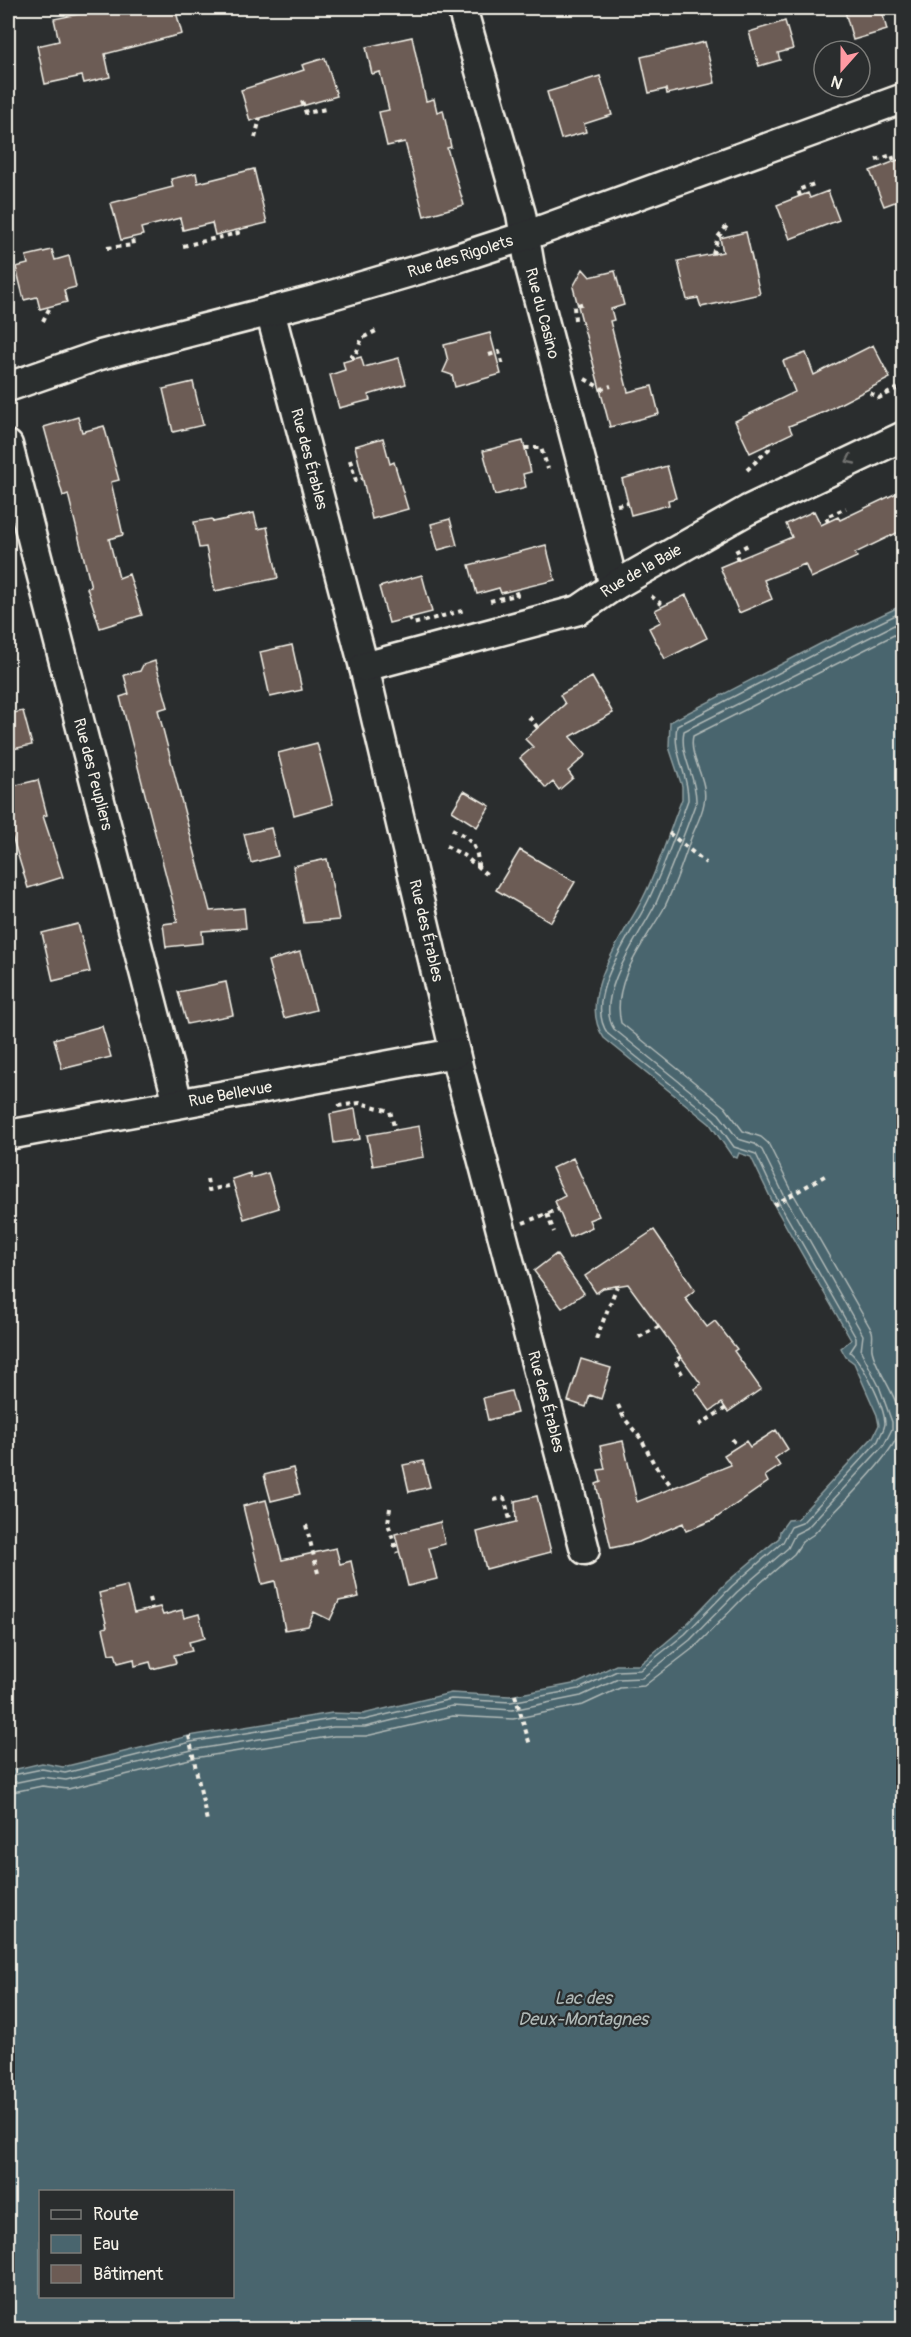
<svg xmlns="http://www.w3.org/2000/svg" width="911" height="2337" viewBox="0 0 911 2337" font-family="Pangolin,sans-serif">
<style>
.water{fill:#49656e;stroke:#8d9d9f;stroke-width:1.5;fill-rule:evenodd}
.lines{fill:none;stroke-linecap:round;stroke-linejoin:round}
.shore{stroke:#b0b9b7;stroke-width:1.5}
.building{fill:#6c5b54;stroke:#f4f1e8;stroke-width:1.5}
.street-casing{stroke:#f4f1e8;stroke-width:33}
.path{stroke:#f4f1e8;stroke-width:4;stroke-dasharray:4.5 4.5;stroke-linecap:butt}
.street{stroke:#2a2d2e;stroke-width:28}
.oneway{stroke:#71726f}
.labels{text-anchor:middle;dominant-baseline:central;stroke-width:4.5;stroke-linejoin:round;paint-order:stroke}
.street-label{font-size:16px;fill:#f4f1e8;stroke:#2a2d2e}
.water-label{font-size:18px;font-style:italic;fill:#b0b9b7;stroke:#2a2d2e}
</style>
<rect width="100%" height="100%" fill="#2a2d2e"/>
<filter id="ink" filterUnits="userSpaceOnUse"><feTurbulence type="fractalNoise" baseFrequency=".0167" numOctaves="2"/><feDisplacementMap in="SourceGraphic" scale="12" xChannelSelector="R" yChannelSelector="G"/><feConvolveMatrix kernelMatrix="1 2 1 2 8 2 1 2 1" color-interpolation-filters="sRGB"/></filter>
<g filter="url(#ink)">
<path class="water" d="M903,605V2329H8V1771L42,1763L63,1767L189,1736L332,1713L363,1714L451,1693L510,1696L578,1683L616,1665H639L682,1629L727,1582L779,1538L780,1531L788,1520L797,1519L873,1437L879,1425L877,1415L854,1363L846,1357L841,1348L851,1340L774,1205L751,1157L739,1153L737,1158L732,1156L710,1124L604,1038C575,997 625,934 643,898C659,867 669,831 682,799V786L669,747L670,722L820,644ZM40,2192H232V2296H40Z"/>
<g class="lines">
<path class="shore" d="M8,1776L42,1769L65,1773L191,1742L332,1719L364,1720L451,1699L511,1702L579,1689L617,1671L640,1670L685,1634L732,1586L783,1542L791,1527L802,1523L878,1441C880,1435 885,1429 885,1423C884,1405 863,1363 850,1352L856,1343V1338L779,1203L756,1154L734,1147L714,1119L608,1034C581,997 634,932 649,899C664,867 676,833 688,800C689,774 672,753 677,726L823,650L904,611
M8,1784L42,1777L66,1780L192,1750L333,1727H365L452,1706L512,1710L581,1696L618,1679L642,1678L690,1640L737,1592L788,1548L795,1534L807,1528L884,1445L892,1429V1422L879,1386L861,1351L863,1335L786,1199L762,1150L755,1144L738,1139L719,1114L614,1029C592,996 644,930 657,901C671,869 684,835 696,802C697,777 679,755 684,731L904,620
M8,1793L42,1786L68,1789L194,1758L334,1736H366L453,1716L513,1719L583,1705L620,1688L644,1686L696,1646L743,1598L794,1554L802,1542L814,1534C833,1512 903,1448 901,1423C899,1396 876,1371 872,1350C871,1344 874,1338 872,1331L794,1195L768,1143L761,1137L743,1131L725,1107L621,1023C611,982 644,943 663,910C674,889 682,864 690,841C694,829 702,816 704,803C709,779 688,758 693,736L904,630"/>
</g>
<path class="building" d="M108,8H175L182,34L105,54L110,77L84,83L82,76L45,84L37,46L59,41L54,19Z
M844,8H881L887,30L853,40Z
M785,21L793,49L778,53L780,60L759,66L749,32Z
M412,37L426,101L434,99L437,112L443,110L451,147L447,148L464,205L424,216L405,142L387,146L379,112L389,110L380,72L372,74L366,47Z
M705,42L715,83L667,94L666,89L649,93L641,57Z
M325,58L337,96L250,121L241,90L304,70L302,65Z
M600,76L612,115L584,124L586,132L561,139L547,92Z
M903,158V199L884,206L870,171Z
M254,169L267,223L215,235L212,223L183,230L180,218L141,228L143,235L121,240L111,203L173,187L171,179L196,173L198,183Z
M828,191L839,220L790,239L777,205L808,193L810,198Z
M746,232L760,294L701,307L698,298L687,300L678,261L723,252L720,238Z
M52,250L55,260L69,256L76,287L64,290L67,302L40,309L37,297L24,300L16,267L28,264L26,256Z
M583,269L590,277L615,271L624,305L611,309L614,320L610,321L628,392L652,386L659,414L610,427L573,287Z
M490,333L501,374L455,387L452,375L443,372L448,361L444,345Z
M873,345L890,378L824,412L789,426L792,433L750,453L735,421L795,392L783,361L806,353L814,375Z
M361,357L364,367L399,358L406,384L368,395L370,400L339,408L330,375L345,370L343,362Z
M193,382L203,425L173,432L163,389Z
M78,417L82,432L104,426L119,480L111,482L123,535L109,539L119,578L129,574L142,615L100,628L87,588L91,587L68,494L63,496L44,427Z
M383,438L390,464L394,462L408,509L372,519L355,446Z
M523,441L531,472L523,474L526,487L495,495L483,451Z
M667,466L676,498L668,500L669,505L631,515L622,479Z
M903,490V530L855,553L857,557L811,578L805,564L764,580L772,599L739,613L720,567L792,537L786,524L814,511L821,525L838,517L840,520Z
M254,513L258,529L267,527L278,578L215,591L206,547L199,548L194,522L212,519L213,522Z
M450,519L457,545L438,550L431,524Z
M546,545L555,580L501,593L499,588L477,594L469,565Z
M422,575L432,612L389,623L379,587Z
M686,595L707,638L665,659L649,628L661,622L655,610Z
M292,645L302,690L270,697L260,652Z
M155,661L168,707L158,710L210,911L244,908L246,928L202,931L203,943L166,947L163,924L178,922L120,697L129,694L124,675L140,671L143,665Z
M592,677L613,713L570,737L586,755L568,771L573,778L559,790L553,782L546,788L520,758L533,747L525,739L565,704L560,695Z
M23,711L32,745L8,750V714Z
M317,743L333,804L294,815L278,753Z
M38,780L47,815L43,816L63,877L28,888L8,823V787Z
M464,791L490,806L477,827L452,811Z
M271,828L278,856L251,863L244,834Z
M520,850L575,882L551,922L496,890Z
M327,859L339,920L304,923L293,866Z
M78,924L90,972L53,981L42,933Z
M300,952L316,1010L284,1018L268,961Z
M226,982L233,1015L187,1024L178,992Z
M102,1026L111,1057L62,1069L54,1039Z
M355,1109L360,1139L334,1143L330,1114Z
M419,1126L424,1157L373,1166L367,1135Z
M573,1158L599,1216L589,1220L592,1227L570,1237L555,1201L565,1196L552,1168Z
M250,1173L251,1178L268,1173L279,1208L244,1219L232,1179Z
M654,1230L695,1290L685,1298L707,1327L715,1321L737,1349L734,1351L761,1389L728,1412L722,1403L710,1411L694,1389L701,1384L628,1284L603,1288L596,1293L585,1276Z
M556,1254L584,1293L562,1308L534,1271Z
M581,1359L611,1368L601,1399L590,1395L586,1407L568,1401Z
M511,1391L517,1413L488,1420L483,1398Z
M776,1430L788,1449L775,1458L780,1466L765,1476L768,1482L713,1520L686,1531L683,1523L639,1542L611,1548L596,1484L601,1482L598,1470L605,1469L600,1446L623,1441L637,1502L731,1465L724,1455L746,1441L750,1447Z
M423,1461L430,1487L409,1492L403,1465Z
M293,1468L300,1494L271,1501L264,1475Z
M537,1496L551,1552L486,1569L477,1532L516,1522L515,1501Z
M266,1500L282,1560L336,1548L340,1564L351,1561L359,1597L339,1601L330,1620L314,1612L308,1626L285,1630L275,1581L262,1584L243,1506Z
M440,1522L445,1544L429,1548L437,1579L408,1586L395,1534Z
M127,1586L134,1613L160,1607L163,1615L182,1610L184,1618L199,1614L205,1638L189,1642L192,1651L174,1655L176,1663L152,1669L150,1662L135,1666L134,1659L118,1663L115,1653L109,1654L103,1628L107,1627L99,1593Z"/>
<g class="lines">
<g class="street-casing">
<g id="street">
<path id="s1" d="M462,8L521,214L530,267L614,586"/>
<path id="s2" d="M270,311L364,667L459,1070L585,1550"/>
<path id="s3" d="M8,387L100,355L318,299L448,261L525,236L904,98"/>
<path id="s4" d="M8,445L178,1103"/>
<path id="s5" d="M364,667L579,610L614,586L748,510L904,436"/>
<path id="s6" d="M8,1135L455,1053"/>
</g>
</g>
<path class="path" d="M302,101L306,113L326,109
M255,138L260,118
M876,160L892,155L894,161
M800,196L798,190L814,184
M183,246L238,233L237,230
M107,248L133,245L132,237
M713,254L718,237L727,226
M575,320L574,306L584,303
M43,321L50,307
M489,355L499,352L503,365
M354,359L352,356L356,354L362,338L376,331
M585,379L602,389L611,386
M870,393L879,398L904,385
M525,448H541L548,469
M350,460L356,481L362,479
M747,470L769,449L768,445
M617,505L628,503
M828,522L826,517L846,508
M738,560L735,552L748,545
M651,596L664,606
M490,601L517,595L515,590
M409,618L413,624L465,610
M529,717L538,728
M452,829C470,839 478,845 478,866
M669,833L706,863
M446,846L463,855L489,876
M338,1106L360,1103L390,1111L395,1130
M207,1179L209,1190L234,1185
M774,1205L828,1174
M547,1214L554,1232
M523,1223L559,1209
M639,1337L660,1326
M596,1339L617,1286
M682,1374L675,1361L684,1355
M618,1405L624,1418L642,1440L654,1464L673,1488
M699,1425L726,1408
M732,1439L738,1446
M494,1500L504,1498L511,1523
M390,1508L388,1523L397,1553
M306,1525L318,1573
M149,1598L152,1609
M515,1695L530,1745
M189,1736L207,1821"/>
<use href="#street" class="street"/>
</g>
<defs><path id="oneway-chevron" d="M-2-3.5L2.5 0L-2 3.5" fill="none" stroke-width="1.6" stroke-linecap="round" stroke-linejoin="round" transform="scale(1.5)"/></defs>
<use class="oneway" href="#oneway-chevron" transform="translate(850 460) rotate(155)"/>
</g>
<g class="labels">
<g class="street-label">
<text stroke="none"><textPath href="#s3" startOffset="471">Rue des Rigolets</textPath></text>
<text stroke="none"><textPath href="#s1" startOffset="316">Rue du Casino</textPath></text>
<text stroke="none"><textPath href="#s2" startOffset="153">Rue des Érables</textPath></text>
<text stroke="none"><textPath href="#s5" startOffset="296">Rue de la Baie</textPath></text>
<text stroke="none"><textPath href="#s4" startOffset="340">Rue des Peupliers</textPath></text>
<text stroke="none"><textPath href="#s2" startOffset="639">Rue des Érables</textPath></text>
<text stroke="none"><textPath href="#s6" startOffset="226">Rue Bellevue</textPath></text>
<text stroke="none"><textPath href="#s2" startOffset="1125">Rue des Érables</textPath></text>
</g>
<g class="water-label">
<text x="583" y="1998">Lac des<tspan x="583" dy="21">Deux-Montagnes</tspan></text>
</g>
</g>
<rect width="911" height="2337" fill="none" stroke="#2a2d2e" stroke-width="30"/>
<rect x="15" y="15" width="881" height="2307" fill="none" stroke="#f4f1e8" stroke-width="2" filter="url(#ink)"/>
<rect x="39" y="2190" width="195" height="108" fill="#2a2d2e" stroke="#7b7b78" stroke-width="1.5"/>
<rect x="51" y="2210" width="30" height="9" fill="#2a2d2e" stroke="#7b7b78" stroke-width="1.5"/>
<text x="93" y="2220" font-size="18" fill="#f4f1e8">Route</text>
<rect x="51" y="2235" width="30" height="18" fill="#49656e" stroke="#7b7b78" stroke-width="1.5"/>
<text x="93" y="2250" font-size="18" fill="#f4f1e8">Eau</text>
<rect x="51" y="2265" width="30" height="18" fill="#6c5b54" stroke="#7b7b78" stroke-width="1.5"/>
<text x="93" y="2280" font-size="18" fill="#f4f1e8">Bâtiment</text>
<g transform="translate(842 69) rotate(201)"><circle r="28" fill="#2a2d2e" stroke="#7b7b78" stroke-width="1.5"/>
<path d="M0-4.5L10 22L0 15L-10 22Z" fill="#ff9aa2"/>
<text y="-9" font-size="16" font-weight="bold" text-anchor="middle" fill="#f4f1e8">N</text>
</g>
</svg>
